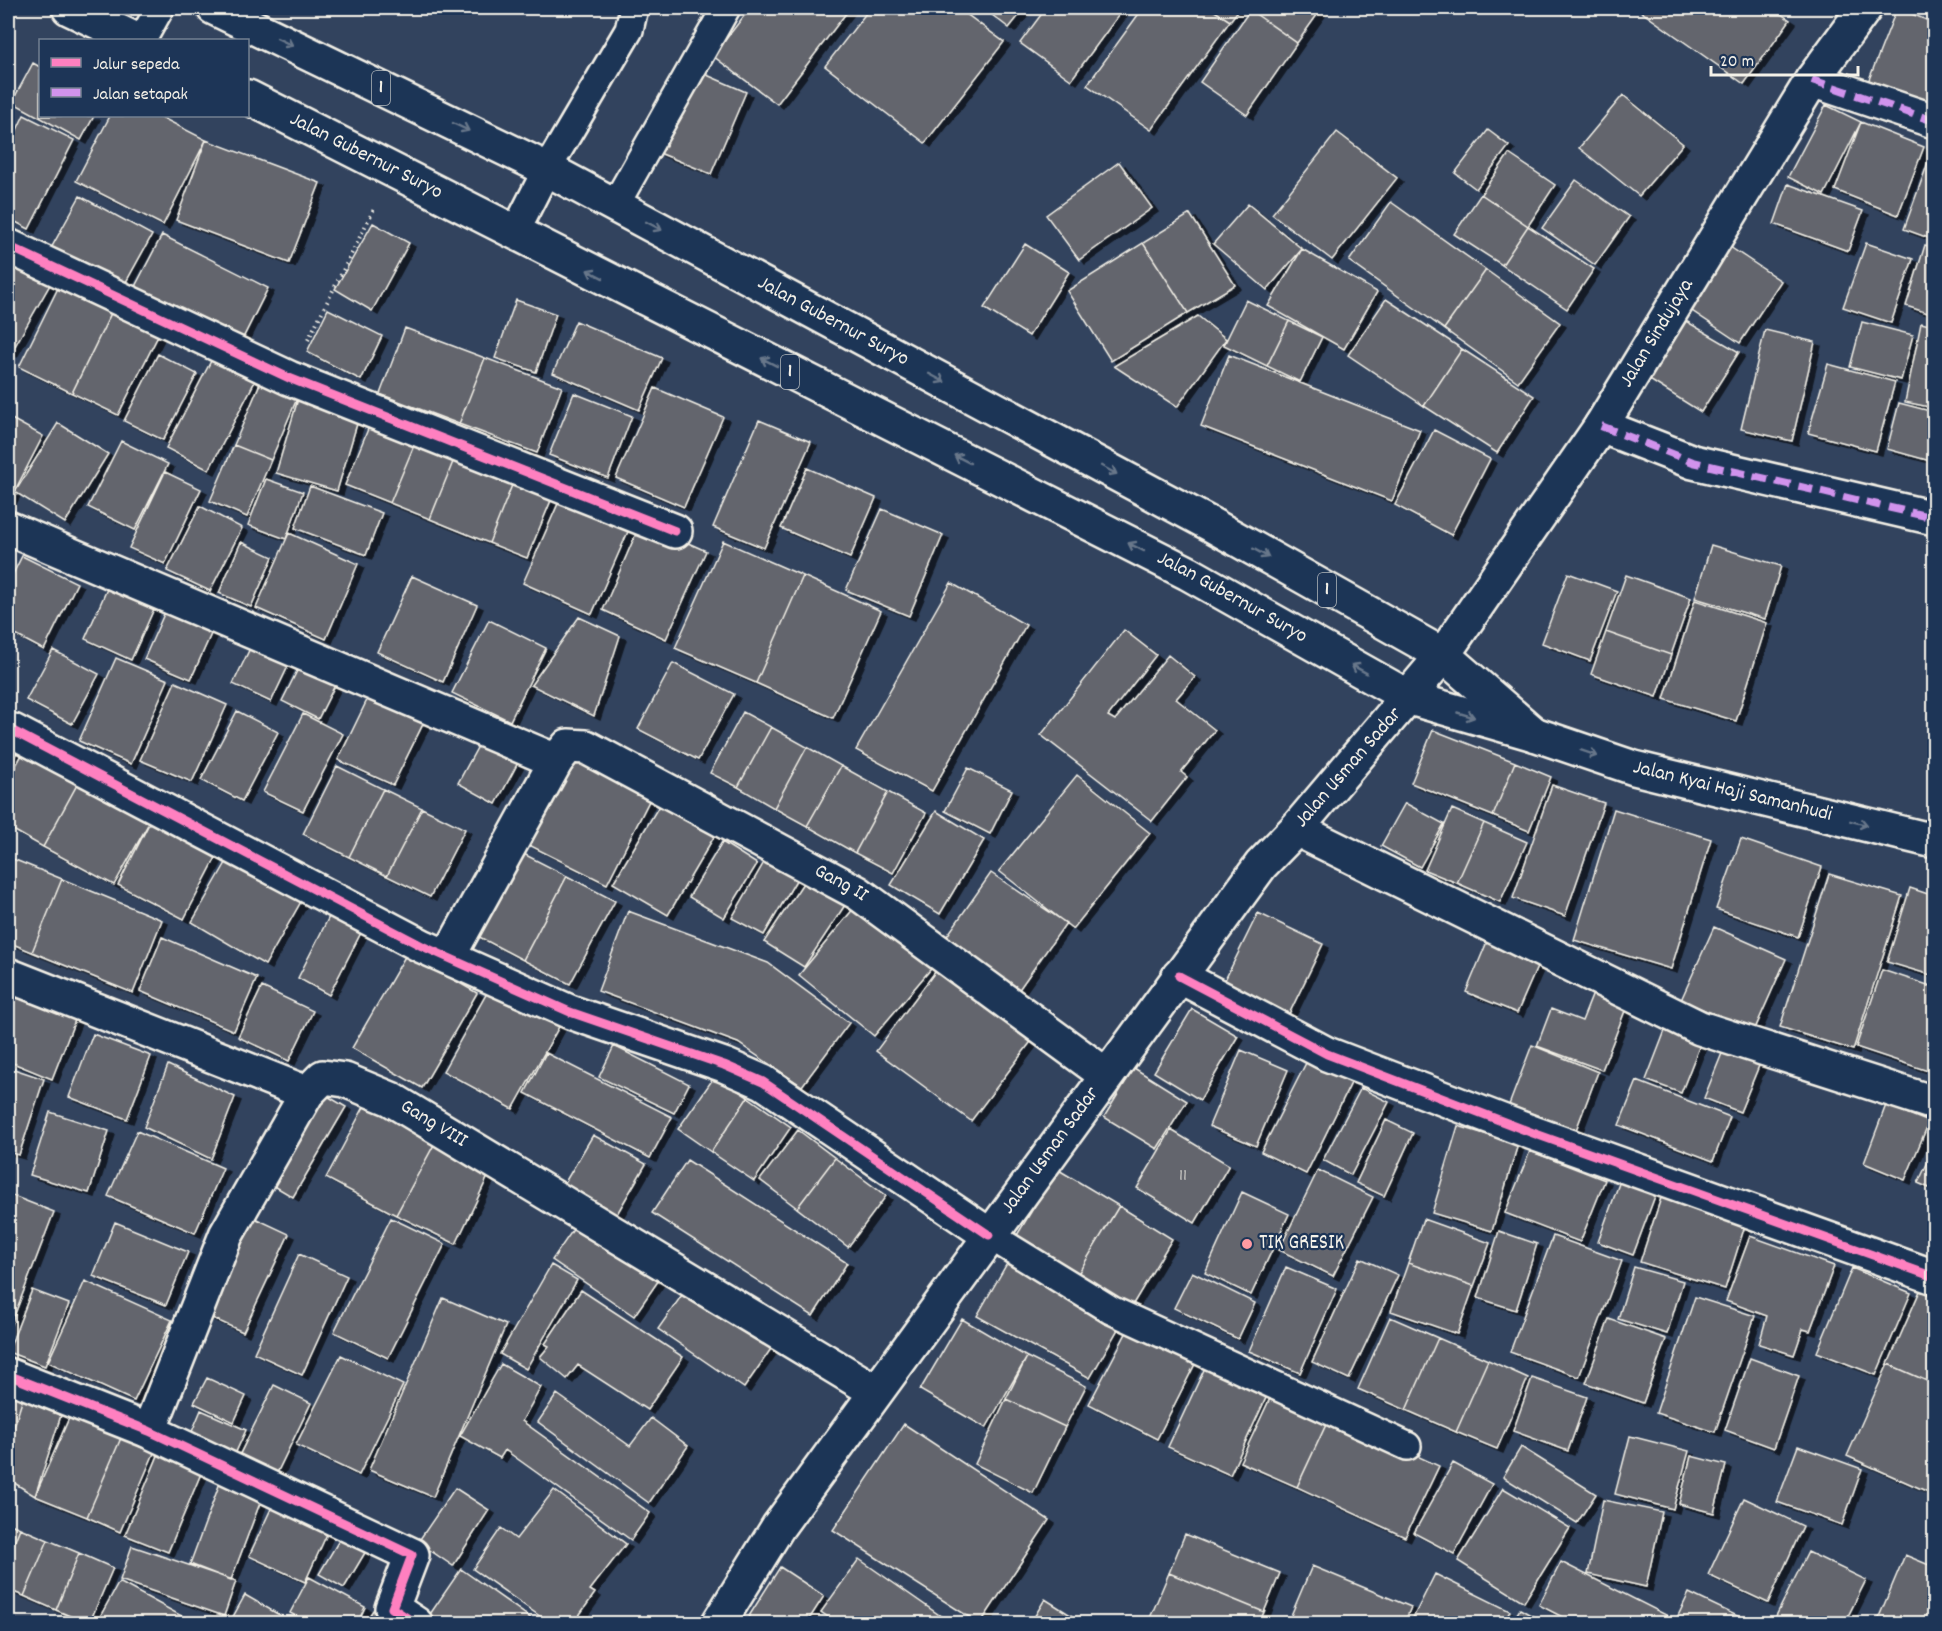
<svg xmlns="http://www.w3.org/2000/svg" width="1942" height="1631" viewBox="0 0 1942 1631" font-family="Dekko,sans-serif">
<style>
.building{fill:#63656d;stroke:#f4f1e8;stroke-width:1.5;filter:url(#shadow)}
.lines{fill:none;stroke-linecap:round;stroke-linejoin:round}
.lane-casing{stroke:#f4f1e8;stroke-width:32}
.street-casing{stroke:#f4f1e8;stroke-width:38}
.secondary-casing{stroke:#f4f1e8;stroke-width:38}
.highway-casing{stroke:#f4f1e8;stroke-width:38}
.path{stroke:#f4f1e8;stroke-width:4;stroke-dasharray:1.5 4.5;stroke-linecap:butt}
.lane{stroke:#1d3557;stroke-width:27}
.street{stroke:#1d3557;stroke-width:33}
.secondary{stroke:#1d3557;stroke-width:33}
.highway{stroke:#1d3557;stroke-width:33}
.quiet{stroke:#d193ec;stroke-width:8;stroke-dasharray:15 8;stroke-linecap:butt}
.cycleway-casing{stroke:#1d3557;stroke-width:13}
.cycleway{stroke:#ff80c0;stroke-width:9}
.oneway{stroke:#68778a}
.poi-dot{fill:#ff9aa2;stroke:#1d3557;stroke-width:2}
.labels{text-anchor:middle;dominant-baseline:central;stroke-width:4.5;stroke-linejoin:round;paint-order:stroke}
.number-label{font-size:18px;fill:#d0cec9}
.shield{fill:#1d3557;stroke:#b4b9bc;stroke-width:1.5}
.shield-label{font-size:20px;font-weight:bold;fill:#f4f1e8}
.street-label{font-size:21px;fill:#f4f1e8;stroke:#1d3557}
.poi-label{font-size:21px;fill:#f4f1e8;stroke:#1d3557;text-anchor:start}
</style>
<defs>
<filter id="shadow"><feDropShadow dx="6" dy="4" stdDeviation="0" flood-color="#0009"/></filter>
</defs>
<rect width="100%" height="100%" fill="#32435e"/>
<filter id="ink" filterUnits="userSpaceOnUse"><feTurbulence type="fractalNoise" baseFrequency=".0167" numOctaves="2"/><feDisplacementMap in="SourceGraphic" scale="12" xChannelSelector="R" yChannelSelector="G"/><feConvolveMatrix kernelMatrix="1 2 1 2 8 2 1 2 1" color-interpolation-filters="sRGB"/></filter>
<g filter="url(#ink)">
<path class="building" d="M750,8H850L777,104L713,56Z
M870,8H958L1004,42L925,143L825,66Z
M983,8H1025L1009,28Z
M1046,8H1124L1071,80L1020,43Z
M1143,8H1210L1230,21L1151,130L1087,85Z
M1210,8H1240L1230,21Z
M1252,8H1322L1297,43L1250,10Z
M1636,8H1772L1790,20L1744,84Z
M1897,8L1934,23V108L1868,82Z
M1250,10L1297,43L1247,115L1200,82Z
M33,63L40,67V116H94L81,140L12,102Z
M693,69L746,92L711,174L657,152Z
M1623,95L1683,144L1639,196L1579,148Z
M1826,105L1861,122L1824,195L1788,177Z
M24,115L74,140L29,229L8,218V149Z
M110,116H159L206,140L163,225L76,181Z
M1861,122L1924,147L1898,215L1835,190Z
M1488,130L1509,146L1476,189L1455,173Z
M1337,132L1397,178L1332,260L1272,214Z
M206,140L320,183L289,263L176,220Z
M1934,146V240L1904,229Z
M1509,154L1555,185L1528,226L1481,194Z
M1119,162L1152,208L1079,260L1046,215Z
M1576,180L1629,217L1595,265L1542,228Z
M1788,184L1863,211L1848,251L1774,224Z
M1481,194L1528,226L1502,265L1454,234Z
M80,196L152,235L121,291L49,252Z
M1391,202L1486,270L1444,329L1349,261Z
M1248,204L1302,249L1267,290L1213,244Z
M1190,214L1235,285L1188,313L1143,243Z
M373,223L409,243L372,311L335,289Z
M1528,226L1594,269L1567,309L1502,265Z
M162,235L268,288L237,350L130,296Z
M1143,243L1188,313L1111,361L1067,291Z
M1866,243L1913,259L1891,323L1843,307Z
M1025,244L1069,272L1029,336L984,308Z
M1925,245L1934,247V315L1906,306Z
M1730,247L1781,281L1740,343L1689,309Z
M1302,249L1377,292L1344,349L1268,306Z
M8,255L52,281L11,353L8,351Z
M1486,270L1560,323L1518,382L1444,329Z
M63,278L115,305L72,393L19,367Z
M1386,299L1462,349L1424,406L1348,355Z
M516,300L556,314L536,372L495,358Z
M1246,300L1289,321L1267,366L1224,345Z
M115,305L162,328L118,415L72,393Z
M328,309L382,336L361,380L307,352Z
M1198,316L1226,339L1177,407L1114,366Z
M1684,320L1739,352L1701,412L1648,379Z
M576,321L662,358L639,410L553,373Z
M1289,321L1322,337L1300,382L1267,366Z
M1862,322L1913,335L1901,380L1850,367Z
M1921,323L1934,326V408L1905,402Z
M405,328L485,358L459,424L380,394Z
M1765,330L1815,342L1792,441L1741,429Z
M1462,349L1534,396L1497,453L1424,406Z
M158,354L197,374L163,440L124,421Z
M1229,355L1420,430L1392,501L1201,426Z
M485,358L562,387L537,453L459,424Z
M212,359L255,381L209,470L166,448Z
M1828,364L1895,382L1876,451L1808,433Z
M264,374L301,389L271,460L234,445Z
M655,388L723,417L684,507L616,478Z
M301,389L362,407L337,491L276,473Z
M574,393L632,416L608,478L549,455Z
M1899,403L1934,412V462L1887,449Z
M375,412L420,431L390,503L345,485Z
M8,417L43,436L8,504Z
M759,420L811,442L764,548L713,527Z
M58,423L108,454L65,523L15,492Z
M1434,430L1490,459L1451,535L1395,505Z
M420,431L459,447L430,519L390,503Z
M121,441L168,464L135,530L88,507Z
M234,445L271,460L247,517L210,501Z
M459,447L518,470L489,543L430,519Z
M807,468L876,498L850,558L781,528Z
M518,470L557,486L527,558L489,543Z
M165,472L201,489L165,564L129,548Z
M266,479L303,492L286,539L248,525Z
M310,486L382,513L366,555L295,528Z
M561,497L630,527L592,614L523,583Z
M200,506L242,528L210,591L167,571Z
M882,509L943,535L909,616L846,590Z
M641,522L706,551L666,639L603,610Z
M289,533L358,564L326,639L256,608Z
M723,541L803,576L756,683L675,648Z
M241,542L273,557L251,607L219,593Z
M1711,545L1781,566L1765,619L1695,598Z
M22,556L77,583L44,650L8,631V584Z
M1568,573L1617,591L1590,661L1542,643Z
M1626,575L1691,598L1671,655L1606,632Z
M412,576L477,605L443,682L377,652Z
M803,576L881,611L833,718L756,683Z
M111,580L158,600L131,660L85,639Z
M951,583L1026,625L932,791L856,750Z
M1695,600L1767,623L1736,721L1664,699Z
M168,605L215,625L191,679L144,659Z
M579,617L620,636L594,716L531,685Z
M489,620L546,648L510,721L452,693Z
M1124,630L1156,655L1108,716L1115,720L1168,655L1195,677L1176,699L1215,730L1181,772L1187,777L1152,821L1041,735Z
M1606,632L1671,655L1657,697L1591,674Z
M253,642L291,660L271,702L233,684Z
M53,650L99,674L72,724L26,700Z
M116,658L168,680L131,764L79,741Z
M301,663L337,681L318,719L282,701Z
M673,663L734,694L698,760L638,729Z
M175,682L227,705L192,782L140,760Z
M369,696L424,722L393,785L338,760Z
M237,711L278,732L242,801L201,780Z
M743,712L771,727L738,787L710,773Z
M303,714L343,734L303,811L263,792Z
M771,727L807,747L774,808L738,787Z
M1433,730L1515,762L1493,816L1411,783Z
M8,731L23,739L8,770Z
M484,735L522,755L496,804L458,783Z
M28,744L84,772L43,847L8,827V780Z
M807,747L841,766L807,826L774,808Z
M576,752L654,791L607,884L529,845Z
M1515,762L1551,777L1529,831L1493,816Z
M337,766L383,789L349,857L303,834Z
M841,766L888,792L855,853L807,826Z
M968,768L1012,790L990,834L945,811Z
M84,772L155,812L114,885L43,847Z
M1077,775L1150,833L1073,929L999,871Z
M1552,785L1604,803L1565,916L1513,898Z
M383,789L422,808L387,876L349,857Z
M888,792L926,813L893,873L855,853Z
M663,799L718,830L668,915L613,883Z
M1405,803L1444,824L1420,867L1381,846Z
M422,808L465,829L430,897L387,876Z
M1452,809L1484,823L1457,883L1425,870Z
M1614,809L1711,839L1671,969L1574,940Z
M936,811L984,840L940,914L891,885Z
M155,812L222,846L184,919L118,885Z
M1484,823L1527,842L1500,902L1457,883Z
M1741,839L1822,867L1798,937L1716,909Z
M722,842L757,864L724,918L689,897Z
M234,849L307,891L265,965L192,922Z
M514,849L567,876L523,960L470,932Z
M770,852L802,870L764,935L732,918Z
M8,857L62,879L32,952L8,942Z
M991,873L1066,923L1013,998L940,946Z
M1829,874L1902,896L1853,1050L1780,1027Z
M567,876L615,901L570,984L523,960Z
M62,879L162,920L133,993L32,952Z
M805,880L845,905L804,967L764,942Z
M1910,888L1934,896V976L1887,962Z
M859,902L935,964L874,1036L799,975Z
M335,905L367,921L329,995L298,978Z
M628,911L768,963L849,1023L802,1086L738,1043L598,991Z
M1258,913L1323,944L1289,1014L1224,982Z
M1714,927L1786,959L1754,1031L1681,1000Z
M162,937L257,978L234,1031L140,991Z
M1489,937L1541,958L1517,1013L1466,992Z
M407,953L477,993L422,1088L352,1048Z
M941,964L1036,1035L971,1121L876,1051Z
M1882,970L1934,987V1073L1856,1047Z
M492,984L561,1023L513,1109L443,1071Z
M262,987L313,1011L289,1061L238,1037Z
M1594,991L1628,1003L1602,1070L1537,1046L1551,1009L1582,1021Z
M15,997L75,1020L52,1079L8,1061V1017Z
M1192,1009L1238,1036L1200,1100L1154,1072Z
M1668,1023L1703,1037L1681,1093L1646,1080Z
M93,1034L151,1056L127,1119L69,1097Z
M1727,1041L1763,1056L1740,1112L1704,1098Z
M1532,1045L1598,1072L1576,1130L1509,1105Z
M614,1046L689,1084L674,1113L599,1077Z
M1241,1050L1288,1070L1256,1146L1209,1126Z
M546,1053L672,1117L650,1158L525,1093Z
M1307,1061L1351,1083L1306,1174L1261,1152Z
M168,1065L235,1097L211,1159L144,1127Z
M8,1067L44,1079L19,1155L8,1152Z
M1134,1068L1187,1101L1157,1149L1104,1117Z
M715,1076L748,1097L711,1152L678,1129Z
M1637,1081L1730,1117L1713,1161L1619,1125Z
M1361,1088L1389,1102L1351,1175L1323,1160Z
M324,1094L346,1107L293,1197L271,1184Z
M748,1097L791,1127L754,1181L711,1152Z
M365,1105L436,1141L396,1215L326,1178Z
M1886,1105L1929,1122L1905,1180L1864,1163Z
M50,1112L109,1131L89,1193L30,1175Z
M1386,1120L1413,1133L1384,1196L1356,1183Z
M1458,1126L1518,1144L1492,1231L1432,1213Z
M798,1130L835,1158L797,1208L760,1180Z
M1171,1130L1229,1165L1195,1223L1137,1188Z
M137,1131L223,1168L195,1233L108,1196Z
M593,1135L646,1164L614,1219L561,1189Z
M436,1141L491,1170L456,1244L396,1215Z
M1934,1149V1190L1918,1183Z
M1530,1151L1605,1180L1580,1242L1505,1213Z
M835,1158L886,1196L848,1247L797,1208Z
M687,1160L847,1263L813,1316L652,1213Z
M1057,1169L1119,1206L1073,1282L1011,1245Z
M1318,1170L1373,1197L1333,1276L1279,1250Z
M1622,1175L1658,1188L1633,1255L1598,1242Z
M1664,1189L1748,1216L1725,1289L1640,1262Z
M1242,1192L1289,1214L1251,1295L1205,1273Z
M8,1194L54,1212L8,1332Z
M1119,1206L1172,1239L1127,1314L1073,1282Z
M246,1214L289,1234L243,1332L201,1313Z
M391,1218L445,1244L388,1358L334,1332Z
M581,1218L663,1274L634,1316L552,1260Z
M1423,1219L1490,1243L1474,1286L1408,1263Z
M115,1222L188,1252L166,1305L93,1276Z
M1499,1231L1537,1244L1516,1310L1478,1298Z
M1553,1236L1622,1261L1579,1377L1510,1352Z
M1750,1236L1834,1266L1810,1331L1803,1329L1794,1355L1759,1344L1767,1316L1726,1301Z
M299,1254L347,1276L302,1375L254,1353Z
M1360,1258L1398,1275L1349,1379L1312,1362Z
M1009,1260L1122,1322L1090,1378L977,1316Z
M1408,1263L1474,1286L1457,1334L1391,1311Z
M551,1265L577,1280L526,1369L500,1354Z
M1286,1267L1337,1289L1300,1373L1249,1351Z
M1634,1267L1683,1281L1667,1334L1618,1319Z
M1852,1268L1911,1293L1876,1375L1817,1352Z
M1192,1272L1255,1303L1238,1339L1174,1308Z
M85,1281L172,1320L134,1401L48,1362Z
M1923,1284L1934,1288V1384L1888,1364Z
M689,1285L775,1343L744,1388L658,1329Z
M32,1290L69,1304L45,1366L8,1352Z
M581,1290L683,1357L647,1410L578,1365L567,1379L540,1357L549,1346L545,1344Z
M1695,1297L1755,1316L1715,1432L1656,1413Z
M443,1298L506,1325L433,1497L369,1470Z
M1390,1317L1438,1338L1406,1410L1358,1389Z
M962,1319L1027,1357L986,1428L920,1390Z
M1609,1319L1666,1339L1643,1403L1586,1383Z
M1132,1322L1199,1356L1157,1439L1089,1404Z
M1438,1338L1488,1360L1456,1432L1406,1410Z
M341,1355L403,1385L359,1475L296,1445Z
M1027,1357L1086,1386L1065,1427L1006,1399Z
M1750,1358L1799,1376L1774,1448L1725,1430Z
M1209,1359L1271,1387L1230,1475L1168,1447Z
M1488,1360L1528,1378L1497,1449L1456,1432Z
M501,1364L541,1387L522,1421L650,1513L631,1540L505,1450L500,1458L460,1436Z
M1888,1364L1934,1384L1933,1494L1847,1456Z
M207,1378L246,1396L234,1422L194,1403Z
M1532,1378L1587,1397L1568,1451L1513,1431Z
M274,1385L311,1403L277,1473L239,1456Z
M1274,1390L1330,1416L1297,1487L1240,1462Z
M8,1392L23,1398L8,1446Z
M557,1394L630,1446L651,1418L688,1446L649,1503L538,1422Z
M23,1398L63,1409L35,1496L8,1479V1446Z
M1006,1399L1065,1427L1033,1493L975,1464Z
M73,1409L124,1431L87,1517L35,1496Z
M201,1410L246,1430L235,1454L191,1434Z
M1330,1416L1439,1466L1405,1537L1297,1487Z
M904,1424L1049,1520L980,1624L833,1530Z
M124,1431L157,1446L120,1532L87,1517Z
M1630,1436L1689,1451L1673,1509L1615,1494Z
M162,1446L205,1464L168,1552L125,1535Z
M1798,1446L1862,1469L1842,1525L1777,1502Z
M1521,1447L1596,1494L1577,1523L1503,1477Z
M1691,1456L1726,1465L1714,1513L1679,1504Z
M1453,1463L1492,1484L1454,1554L1414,1533Z
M221,1480L263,1495L231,1580L190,1564Z
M455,1488L489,1510L453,1566L418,1542Z
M1503,1488L1570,1528L1524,1602L1458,1561Z
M554,1490L626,1544L590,1590L595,1593L573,1624H551L473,1569L501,1528L516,1539Z
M276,1498L332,1523L305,1582L249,1556Z
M1744,1498L1803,1526L1768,1603L1708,1575Z
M1603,1500L1662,1512L1646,1587L1588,1574Z
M8,1523L20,1528L8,1558Z
M20,1528L48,1540L24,1596L8,1590V1558Z
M1185,1534L1280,1573L1264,1612L1169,1573Z
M341,1537L366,1551L344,1588L319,1574Z
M48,1540L79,1553L56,1610L24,1596Z
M132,1546L236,1581L224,1616L120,1580Z
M1808,1552L1866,1580L1844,1624H1772Z
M79,1553L113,1568L89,1624L56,1610Z
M1905,1555L1934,1567V1624H1876Z
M859,1559L952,1624H838L821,1612Z
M1561,1562L1672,1618L1669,1624H1576L1539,1605Z
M1312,1566L1411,1607L1404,1624H1298L1289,1620Z
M780,1567L824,1596L806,1624H744Z
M461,1569L539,1624H438L428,1617Z
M1169,1573L1264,1612L1259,1624H1164L1150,1618Z
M1435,1574L1510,1611L1503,1624H1410Z
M309,1577L365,1607L357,1624H311L290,1613Z
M119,1582L189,1620L187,1624H96Z
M1689,1593L1750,1622L1749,1624H1674Z
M245,1595L295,1624H229Z
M1045,1599L1085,1624H1030Z
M375,1607L400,1624H364Z
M1520,1609L1547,1624H1511Z"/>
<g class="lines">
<g class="lane-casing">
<path id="lane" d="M142,40L160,8
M615,205L726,8
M514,234L547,169L629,30L634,8
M989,1235L1111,1310L1407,1446"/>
</g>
<g class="street-casing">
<g id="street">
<path d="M1812,80L1934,121"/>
<path d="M8,246L289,378L675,531"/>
<path d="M1601,426L1693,462L1934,518"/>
<path d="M8,528L556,761"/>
<path d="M13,731L422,946L570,1012L724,1065L763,1082L989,1235"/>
<path d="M1296,829L1700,1028L1934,1103"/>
<path id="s1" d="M448,957L556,761L568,746L586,747L858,893L1106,1075"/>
<path d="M8,975L307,1093"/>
<path d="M1179,976L1327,1054L1533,1133L1934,1277"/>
<path d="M8,1375L149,1431L412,1555L392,1608L416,1624"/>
<path id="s2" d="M149,1431L226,1235L307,1093L323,1077L345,1080L391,1099L875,1391"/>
</g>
</g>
<g class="secondary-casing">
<g id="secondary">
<path id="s3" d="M1410,698L1534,734L1634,768L1934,841"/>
<path id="s4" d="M1534,734L1443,655L1601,426L1812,80L1865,8"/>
</g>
</g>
<g class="highway-casing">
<g id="highway">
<path d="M69,8L136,40"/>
<path id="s5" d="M214,8L547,169L1210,524L1443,655L1296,829L1261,865L778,1527L718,1624"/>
<path id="s6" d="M248,97L1188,573L1410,698"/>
</g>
</g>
<path class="path" d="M308,340L375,207"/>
<use href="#lane" class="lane"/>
<use href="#street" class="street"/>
<use href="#secondary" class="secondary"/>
<use href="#highway" class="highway"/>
<path class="quiet" d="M1812,80L1934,121
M1601,426L1693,462L1934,518"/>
<g class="cycleway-casing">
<path id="cycleway" d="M8,246L289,378L675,531
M13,731L422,946L570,1012L724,1065L763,1082L989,1235
M1179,976L1327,1054L1533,1133L1934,1277
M8,1375L149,1431L412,1555L392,1608L416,1624"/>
</g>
<use href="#cycleway" class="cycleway"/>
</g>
<defs><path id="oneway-shaft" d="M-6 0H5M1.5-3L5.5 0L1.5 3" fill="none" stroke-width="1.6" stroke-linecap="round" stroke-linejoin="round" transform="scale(1.5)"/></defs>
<g class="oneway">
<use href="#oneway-shaft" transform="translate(285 42) rotate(26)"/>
<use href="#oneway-shaft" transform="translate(461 127) rotate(26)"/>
<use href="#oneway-shaft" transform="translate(654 226) rotate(28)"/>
<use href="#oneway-shaft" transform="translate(595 274) rotate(-153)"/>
<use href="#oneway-shaft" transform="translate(769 362) rotate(-153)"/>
<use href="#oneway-shaft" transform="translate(937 378) rotate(28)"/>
<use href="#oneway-shaft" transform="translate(962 459) rotate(-153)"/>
<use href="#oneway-shaft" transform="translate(1109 470) rotate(28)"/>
<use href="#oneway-shaft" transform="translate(1136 547) rotate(-153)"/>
<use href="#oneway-shaft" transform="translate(1261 553) rotate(29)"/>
<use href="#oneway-shaft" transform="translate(1359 669) rotate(-151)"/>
<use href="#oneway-shaft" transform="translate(1466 715) rotate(16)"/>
<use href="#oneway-shaft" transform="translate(1589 753) rotate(19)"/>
<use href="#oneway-shaft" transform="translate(1859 823) rotate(14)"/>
</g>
</g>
<circle class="poi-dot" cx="1247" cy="1244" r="6"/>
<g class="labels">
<g class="number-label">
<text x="1183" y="1176">11</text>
</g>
<g class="shield">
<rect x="372" y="71" width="18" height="34" rx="4.5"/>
<rect x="781" y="355" width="18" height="34" rx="4.5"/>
<rect x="1318" y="573" width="18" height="34" rx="4.5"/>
</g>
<g class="shield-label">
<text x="381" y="88">1</text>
<text x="790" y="372">1</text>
<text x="1327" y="590">1</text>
</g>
<g class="street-label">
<text stroke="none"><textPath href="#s6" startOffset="132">Jalan Gubernur Suryo</textPath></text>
<text stroke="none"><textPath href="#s5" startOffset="694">Jalan Gubernur Suryo</textPath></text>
<text stroke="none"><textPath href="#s4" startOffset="507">Jalan Sindujaya</textPath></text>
<text stroke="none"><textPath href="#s6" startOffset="1104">Jalan Gubernur Suryo</textPath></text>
<text transform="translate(1349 768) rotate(-49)">Jalan Usman Sadar</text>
<text stroke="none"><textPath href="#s3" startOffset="336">Jalan Kyai Haji Samanhudi</textPath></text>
<text stroke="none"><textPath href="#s1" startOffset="550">Gang II</textPath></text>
<text stroke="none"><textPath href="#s2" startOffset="518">Gang VIII</textPath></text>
<text transform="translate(1051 1151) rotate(-54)">Jalan Usman Sadar</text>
</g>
<g class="poi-label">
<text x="1259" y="1244">TIK GRESIK</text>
</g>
</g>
<rect width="1942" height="1631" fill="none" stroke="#1d3557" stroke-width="30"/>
<rect x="15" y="15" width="1912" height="1601" fill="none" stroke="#f4f1e8" stroke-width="2" filter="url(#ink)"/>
<rect x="39" y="39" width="210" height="78" fill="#1d3557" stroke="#738091" stroke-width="1.5"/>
<rect x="51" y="58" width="30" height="9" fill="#ff80c0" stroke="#738091" stroke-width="1.5"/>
<text x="93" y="69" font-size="18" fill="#f4f1e8">Jalur sepeda</text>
<rect x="51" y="88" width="30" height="9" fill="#d193ec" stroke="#738091" stroke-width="1.5"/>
<text x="93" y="99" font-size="18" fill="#f4f1e8">Jalan setapak</text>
<path d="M1711 66v9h147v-9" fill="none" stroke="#f4f1e8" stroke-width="3"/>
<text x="1720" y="66" font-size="18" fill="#f4f1e8" stroke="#1d3557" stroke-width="4.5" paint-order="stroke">20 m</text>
</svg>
